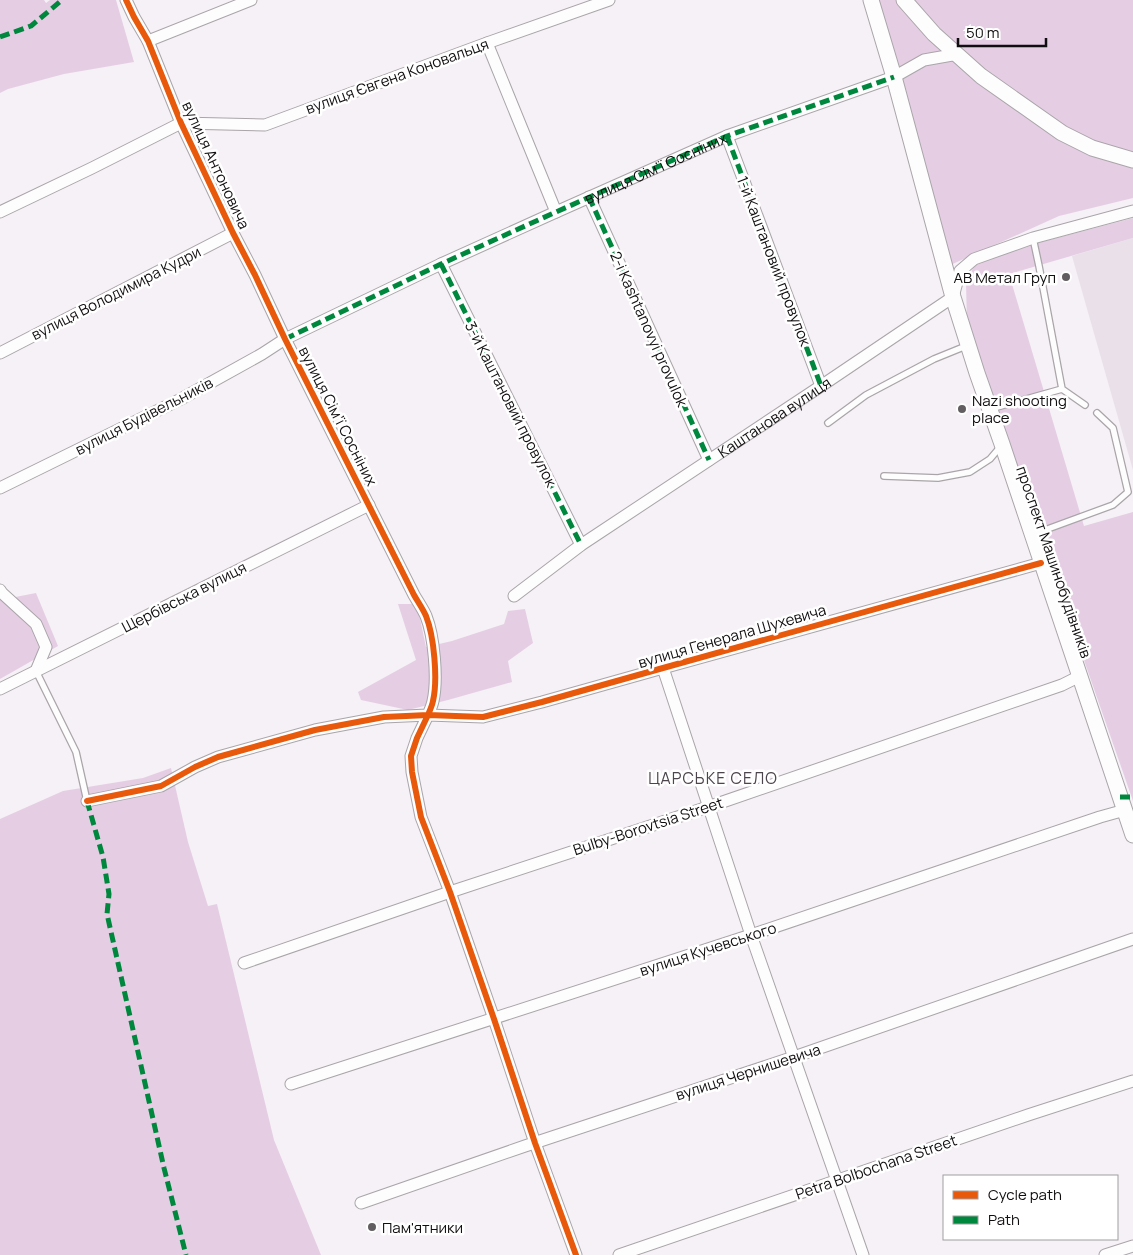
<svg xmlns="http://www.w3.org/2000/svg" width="1133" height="1255" viewBox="0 0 1133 1255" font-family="Manrope,sans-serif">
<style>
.built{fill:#eae0e9}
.green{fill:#e5cee4}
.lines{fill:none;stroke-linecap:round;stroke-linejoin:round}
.lane-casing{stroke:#a9a5a8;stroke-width:8}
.street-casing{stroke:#a9a5a8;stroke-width:13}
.secondary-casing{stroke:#a9a5a8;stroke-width:17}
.lane{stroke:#fefdfe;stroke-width:5.5}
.street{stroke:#fefdfe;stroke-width:11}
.secondary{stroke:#fefdfe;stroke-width:15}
.quiet{stroke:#00873e;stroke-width:5;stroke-dasharray:10 5;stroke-linecap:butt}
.cycleway-casing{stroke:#fff;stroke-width:9}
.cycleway{stroke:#e8590c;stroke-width:6}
.poi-dot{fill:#615d60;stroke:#fff;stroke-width:2}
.labels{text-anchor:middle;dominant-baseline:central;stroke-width:5;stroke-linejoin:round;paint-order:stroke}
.street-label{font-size:15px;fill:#110e10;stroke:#fff}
.poi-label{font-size:15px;fill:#110e10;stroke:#fff;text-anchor:start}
.neighbourhood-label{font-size:16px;letter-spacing:1px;fill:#4c454b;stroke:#fff}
</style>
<rect width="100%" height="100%" fill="#f6f1f6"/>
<path class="built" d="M1133,238V470L1072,256Z"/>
<path class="green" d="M0,0H44L46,3L50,0H116L134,62L64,74L8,89L0,93Z
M868,0H1133V198L1059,216L946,267Z
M1133,218V238L1009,274L1084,526L1133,512V801L967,324L966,283L974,266L1000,253Z
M36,593L58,646L0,679V600Z
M398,604H412L419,614L426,647L452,641L504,624L508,611L525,609L533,643L508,661L512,682L448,700L408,710L361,700L358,692L416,660Z
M171,768L188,842L208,906L217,904L274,1140L321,1255H0V819L63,791L143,778Z"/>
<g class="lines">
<g class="lane-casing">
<path id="lane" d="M1033,238L1039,266L1062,389L1085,405
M990,409L1062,389
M828,423L866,395L934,359L966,346
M884,476L938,478L970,472L990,459L1001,446
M1034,534L1113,505L1128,492L1113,428L1097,413
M36,671L76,752L87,801"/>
</g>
<g class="street-casing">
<g id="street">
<path d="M148,41L251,0"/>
<path d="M487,43L556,212"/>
<path d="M727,136L821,386"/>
<path d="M589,197L709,460"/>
<path d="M0,212L92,168L181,123L265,125L487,43L609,0"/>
<path d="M441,264L581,545"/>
<path d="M0,353L233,233"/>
<path d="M0,488L181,399L262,354L285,339L441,264L556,212L727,136L894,77L924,60L958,54"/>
<path d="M0,590L2,593L36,624L46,647L36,671"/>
<path id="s1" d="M514,596L581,545L821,386L953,297L960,271L974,259L1033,238L1133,211"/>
<path d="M663,668L751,935L863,1255"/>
<path d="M0,689L369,505"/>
<path d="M87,801L161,786L195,767L218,757L315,730L384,717L428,715C430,710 432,706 433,701C438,679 434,636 426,616C423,609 418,602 414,595L285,339L255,275L233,233L181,123L148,41L134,17L126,0"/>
<path d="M244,963L450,892L708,807L1062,685L1080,676"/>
<path d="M291,1084L751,935L1100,817L1125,810"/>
<path d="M361,1203L525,1146L794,1057L1133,939"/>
<path d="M576,1255L535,1143L494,1019L450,892L421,817L412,772L411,756L417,738L428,715L483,717L542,702L663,668L1041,563"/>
<path d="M619,1255L1028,1115L1133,1081"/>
<path d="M1105,1255L1133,1246"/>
</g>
</g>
<g class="secondary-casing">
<path id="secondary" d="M871,0L894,77L953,297L977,373L1002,444L1133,835
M904,0L934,34L981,76L1062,133L1092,148L1133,160"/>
</g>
<use href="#lane" class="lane"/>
<use href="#street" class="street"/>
<use href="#secondary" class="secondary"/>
<g class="quiet">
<path d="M0,37L31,26L62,0"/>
<path d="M727,136L821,386"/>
<path d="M589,197L709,460"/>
<path d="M441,264L581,545"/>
<path id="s2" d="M285,339L441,264L556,212L727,136L894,77"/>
<path d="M1120,797H1133"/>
<path d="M87,801L103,857L109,894L107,914L164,1168L186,1255"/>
</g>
<g class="cycleway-casing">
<path id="cycleway" d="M87,801L161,786L195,767L218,757L315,730L384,717L428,715C430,710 432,706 433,701C438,679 434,636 426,616C423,609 418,602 414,595L285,339L255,275L233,233L181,123L148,41L134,17L126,0
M576,1255L535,1143L494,1019L450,892L421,817L412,772L411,756L417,738L428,715L483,717L542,702L663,668L1041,563"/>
</g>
<use href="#cycleway" class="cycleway"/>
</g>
<g class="poi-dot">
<circle cx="1066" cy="277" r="5"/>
<circle cx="962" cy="409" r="5"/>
<circle cx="372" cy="1227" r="5"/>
</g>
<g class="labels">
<g class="street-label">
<text transform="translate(397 76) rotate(-20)">вулиця Євгена Коновальця</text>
<text transform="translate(216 165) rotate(65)">вулиця Антоновича</text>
<text stroke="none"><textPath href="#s2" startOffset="408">вулиця Сім’ї Сосніних</textPath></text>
<text transform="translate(774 261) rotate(69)">1-й Каштановий провулок</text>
<text transform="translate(116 293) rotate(-27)">вулиця Володимира Кудри</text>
<text transform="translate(649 329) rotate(66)">2-i Kashtanovyi provulok</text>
<text transform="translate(511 404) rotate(63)">3-й Каштановий провулок</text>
<text transform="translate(144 416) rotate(-27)">вулиця Будівельників</text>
<text transform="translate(338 416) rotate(63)">вулиця Сім’ї Сосніних</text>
<text stroke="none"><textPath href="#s1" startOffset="316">Каштанова вулиця</textPath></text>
<text transform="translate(1054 562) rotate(71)">проспект Машинобудівників</text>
<text transform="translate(184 597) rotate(-27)">Щербівська вулиця</text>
<text transform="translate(732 636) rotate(-16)">вулиця Генерала Шухевича</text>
<text transform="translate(648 826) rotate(-18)">Bulby-Borovtsia Street</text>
<text transform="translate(708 949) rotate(-18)">вулиця Кучевського</text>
<text transform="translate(748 1072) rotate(-18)">вулиця Чернишевича</text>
<text transform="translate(876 1167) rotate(-19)">Petra Bolbochana Street</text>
</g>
<g class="poi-label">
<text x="1056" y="277" text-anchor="end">АВ Метал Груп</text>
<text x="972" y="400">Nazi shooting<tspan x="972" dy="17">place</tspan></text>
<text x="382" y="1227">Пам'ятники</text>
</g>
<g class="neighbourhood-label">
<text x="713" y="778">ЦАРСЬКЕ СЕЛО</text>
</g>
</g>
<rect x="943" y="1175" width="175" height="65" fill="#ffffff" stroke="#a09f9f"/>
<rect x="953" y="1191" width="25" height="8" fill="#e8590c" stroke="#a09f9f"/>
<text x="988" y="1200" font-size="15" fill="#110e10">Cycle path</text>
<rect x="953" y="1216" width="25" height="8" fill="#00873e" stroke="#a09f9f"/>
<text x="988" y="1225" font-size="15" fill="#110e10">Path</text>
<path d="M958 38v8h88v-8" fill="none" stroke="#110e10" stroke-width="2.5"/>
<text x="966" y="38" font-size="15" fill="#110e10" stroke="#ffffff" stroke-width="4" paint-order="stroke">50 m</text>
</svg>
